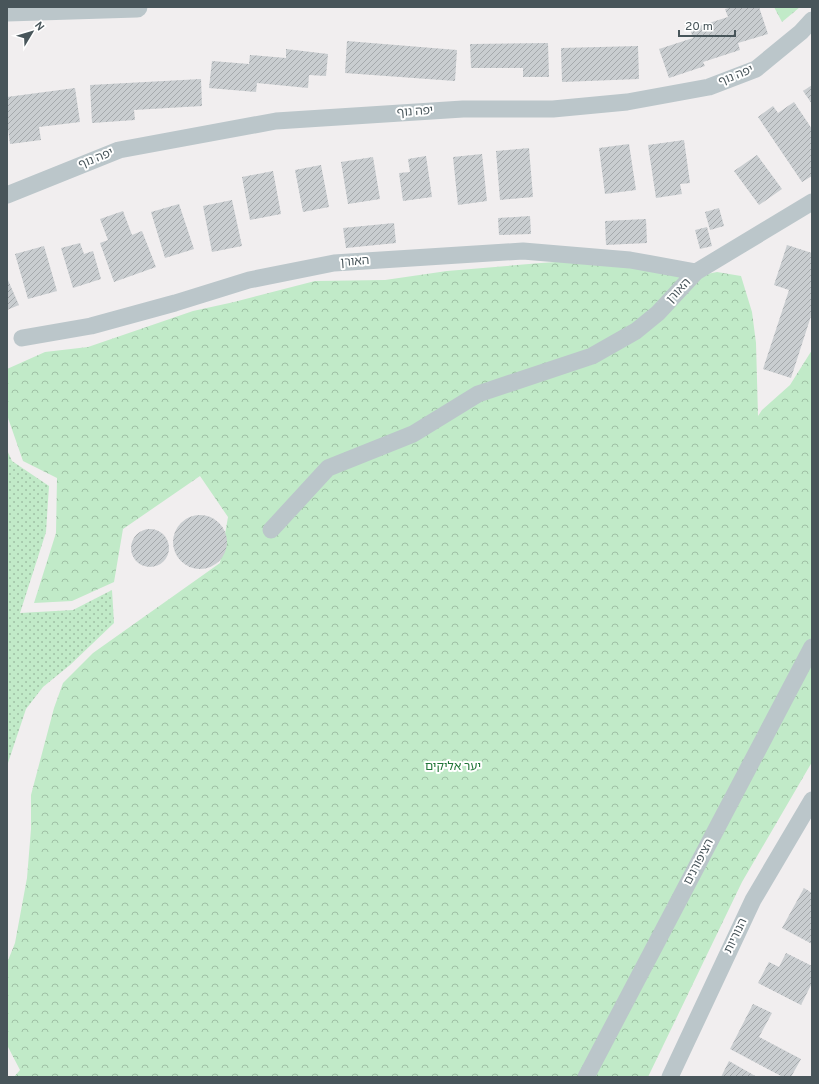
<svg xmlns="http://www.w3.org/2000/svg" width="819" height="1084" viewBox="0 0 819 1084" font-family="Overpass,'Noto Sans Hebrew',sans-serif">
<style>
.grass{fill:url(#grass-dots)}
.forest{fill:url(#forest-crowns)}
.building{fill:url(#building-hatch)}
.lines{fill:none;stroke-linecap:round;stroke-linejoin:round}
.minor{stroke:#bbc6ca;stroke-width:17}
.tertiary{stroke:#bbc6ca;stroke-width:21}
.labels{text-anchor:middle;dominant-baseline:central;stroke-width:4;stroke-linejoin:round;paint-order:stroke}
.street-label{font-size:12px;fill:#48555a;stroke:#fff}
.park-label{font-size:12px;fill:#207537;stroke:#fff}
</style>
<defs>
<pattern id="grass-dots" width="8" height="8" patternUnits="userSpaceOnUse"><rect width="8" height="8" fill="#c1eac8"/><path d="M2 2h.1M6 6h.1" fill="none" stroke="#9fc0a5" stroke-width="1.8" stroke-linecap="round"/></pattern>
<pattern id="forest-crowns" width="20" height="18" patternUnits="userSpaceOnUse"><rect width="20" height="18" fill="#c1eac8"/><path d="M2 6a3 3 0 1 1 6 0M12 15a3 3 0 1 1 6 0" fill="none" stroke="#9fc0a5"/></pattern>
<pattern id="building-hatch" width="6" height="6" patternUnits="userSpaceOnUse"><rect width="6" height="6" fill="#c9cdd0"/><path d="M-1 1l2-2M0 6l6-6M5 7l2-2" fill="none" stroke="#a5a9ac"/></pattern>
</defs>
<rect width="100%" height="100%" fill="#f1eeef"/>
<path class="grass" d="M7,450L12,461L49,486L46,532L20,613L73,610L112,590L114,623L70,665L43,687L26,709L7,766Z"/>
<path class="forest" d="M774,7H800L782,22Z
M617,258L692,277L717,272L741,276L752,312L756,343L758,416L762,410L790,385L812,350V762L742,882L648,1077H14L20,1070L7,1045V963L15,943L27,878L31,829V795L54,708L63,683L93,653L220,563L228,517L200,476L123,529L114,582L72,601L34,603L56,533L57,478L23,461L7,415V369L45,352L88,347L193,311L234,302L315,281L385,280L447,271L541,263Z"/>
<path class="building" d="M732,7H759L768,34L738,43L740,50L703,62L705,66L669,78L659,49L693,38L690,29L728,17L725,9Z
M347,41L457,50L455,81L345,73Z
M548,43L549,77H523V68H471L470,44Z
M638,46L639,79L562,82L561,48Z
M286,49L328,54L326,76L309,75L308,88L257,83L256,92L209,88L212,61L249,64L250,55L286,58Z
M201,79L202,106L134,110L135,120L92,123L90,85Z
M812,85V104L803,91Z
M75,88L80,122L39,127L41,140L10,144L8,129H7V97Z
M794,102L812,129V176L802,182L758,117L773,106L778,113Z
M684,140L690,183L680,184L682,194L656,198L648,145Z
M629,144L636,190L605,194L599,148Z
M529,148L533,197L500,200L496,151Z
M482,154L487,201L458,205L453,157Z
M757,155L782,189L759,205L734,171Z
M426,156L432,197L403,201L399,173L410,172L408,159Z
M373,157L380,199L348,204L341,162Z
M321,165L329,207L303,212L295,170Z
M273,171L281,214L250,220L242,177Z
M232,200L242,246L212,252L203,206Z
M179,204L194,249L165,258L151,212Z
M719,208L724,226L710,230L705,212Z
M123,211L132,235L142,231L156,267L114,282L100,243L108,240L100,219Z
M530,216L531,234L499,235L498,218Z
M646,219L647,243L606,245L605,221Z
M394,223L396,243L346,248L343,228Z
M707,227L712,246L700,249L695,230Z
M80,243L84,254L93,251L101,279L73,288L61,248Z
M787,245L812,253V313L791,378L763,369L789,290L774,285Z
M44,246L57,291L28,299L15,254Z
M7,278L19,305L7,310Z
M173 542a27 27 0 1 1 54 0a27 27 0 1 1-54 0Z
M131 548a19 19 0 1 1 38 0a19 19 0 1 1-38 0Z
M804,888L812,893V944L782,928Z
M786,953L812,966V983L801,1005L758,983L769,962L779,967Z
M753,1004L772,1013L759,1037L801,1059L791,1077H783L730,1049Z
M729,1061L757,1077H721Z"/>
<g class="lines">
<path class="minor" d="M7,195L119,150L276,121L463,109H553L627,102L709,87L756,69L801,32L812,20
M22,338L91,326L175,303L249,280L334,263L523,251L630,260L696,272
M271,530L328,468L413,434L478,394L592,356L636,331L658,313L696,272L812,202
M586,1077L812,647
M670,1077L753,900L812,800"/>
<path class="tertiary" d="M7,11L137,7"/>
</g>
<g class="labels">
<g class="street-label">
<text transform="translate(736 76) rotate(-22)">יפה נוף</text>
<text transform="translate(415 112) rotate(-4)">יפה נוף</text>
<text transform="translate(96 159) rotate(-22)">יפה נוף</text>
<text transform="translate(355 262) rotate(-4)">האורן</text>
<text transform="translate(679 291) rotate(-47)">האורן</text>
<text transform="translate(699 862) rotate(-62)">הציפורנים</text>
<text transform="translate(736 936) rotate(-64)">הנוריות</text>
</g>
<g class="park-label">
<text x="453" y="767">יער אליקים</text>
</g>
</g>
<rect width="819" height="1084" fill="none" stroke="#48555a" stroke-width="16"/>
<g transform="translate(32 32) rotate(52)" stroke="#ffffff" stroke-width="3" paint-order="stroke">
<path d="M0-3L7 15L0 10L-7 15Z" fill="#48555a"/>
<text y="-6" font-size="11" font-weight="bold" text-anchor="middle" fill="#48555a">N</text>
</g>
<path d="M679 30v6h56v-6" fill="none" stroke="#48555a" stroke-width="2"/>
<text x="685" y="30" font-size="12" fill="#48555a" stroke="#ffffff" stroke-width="3" paint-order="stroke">20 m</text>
</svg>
